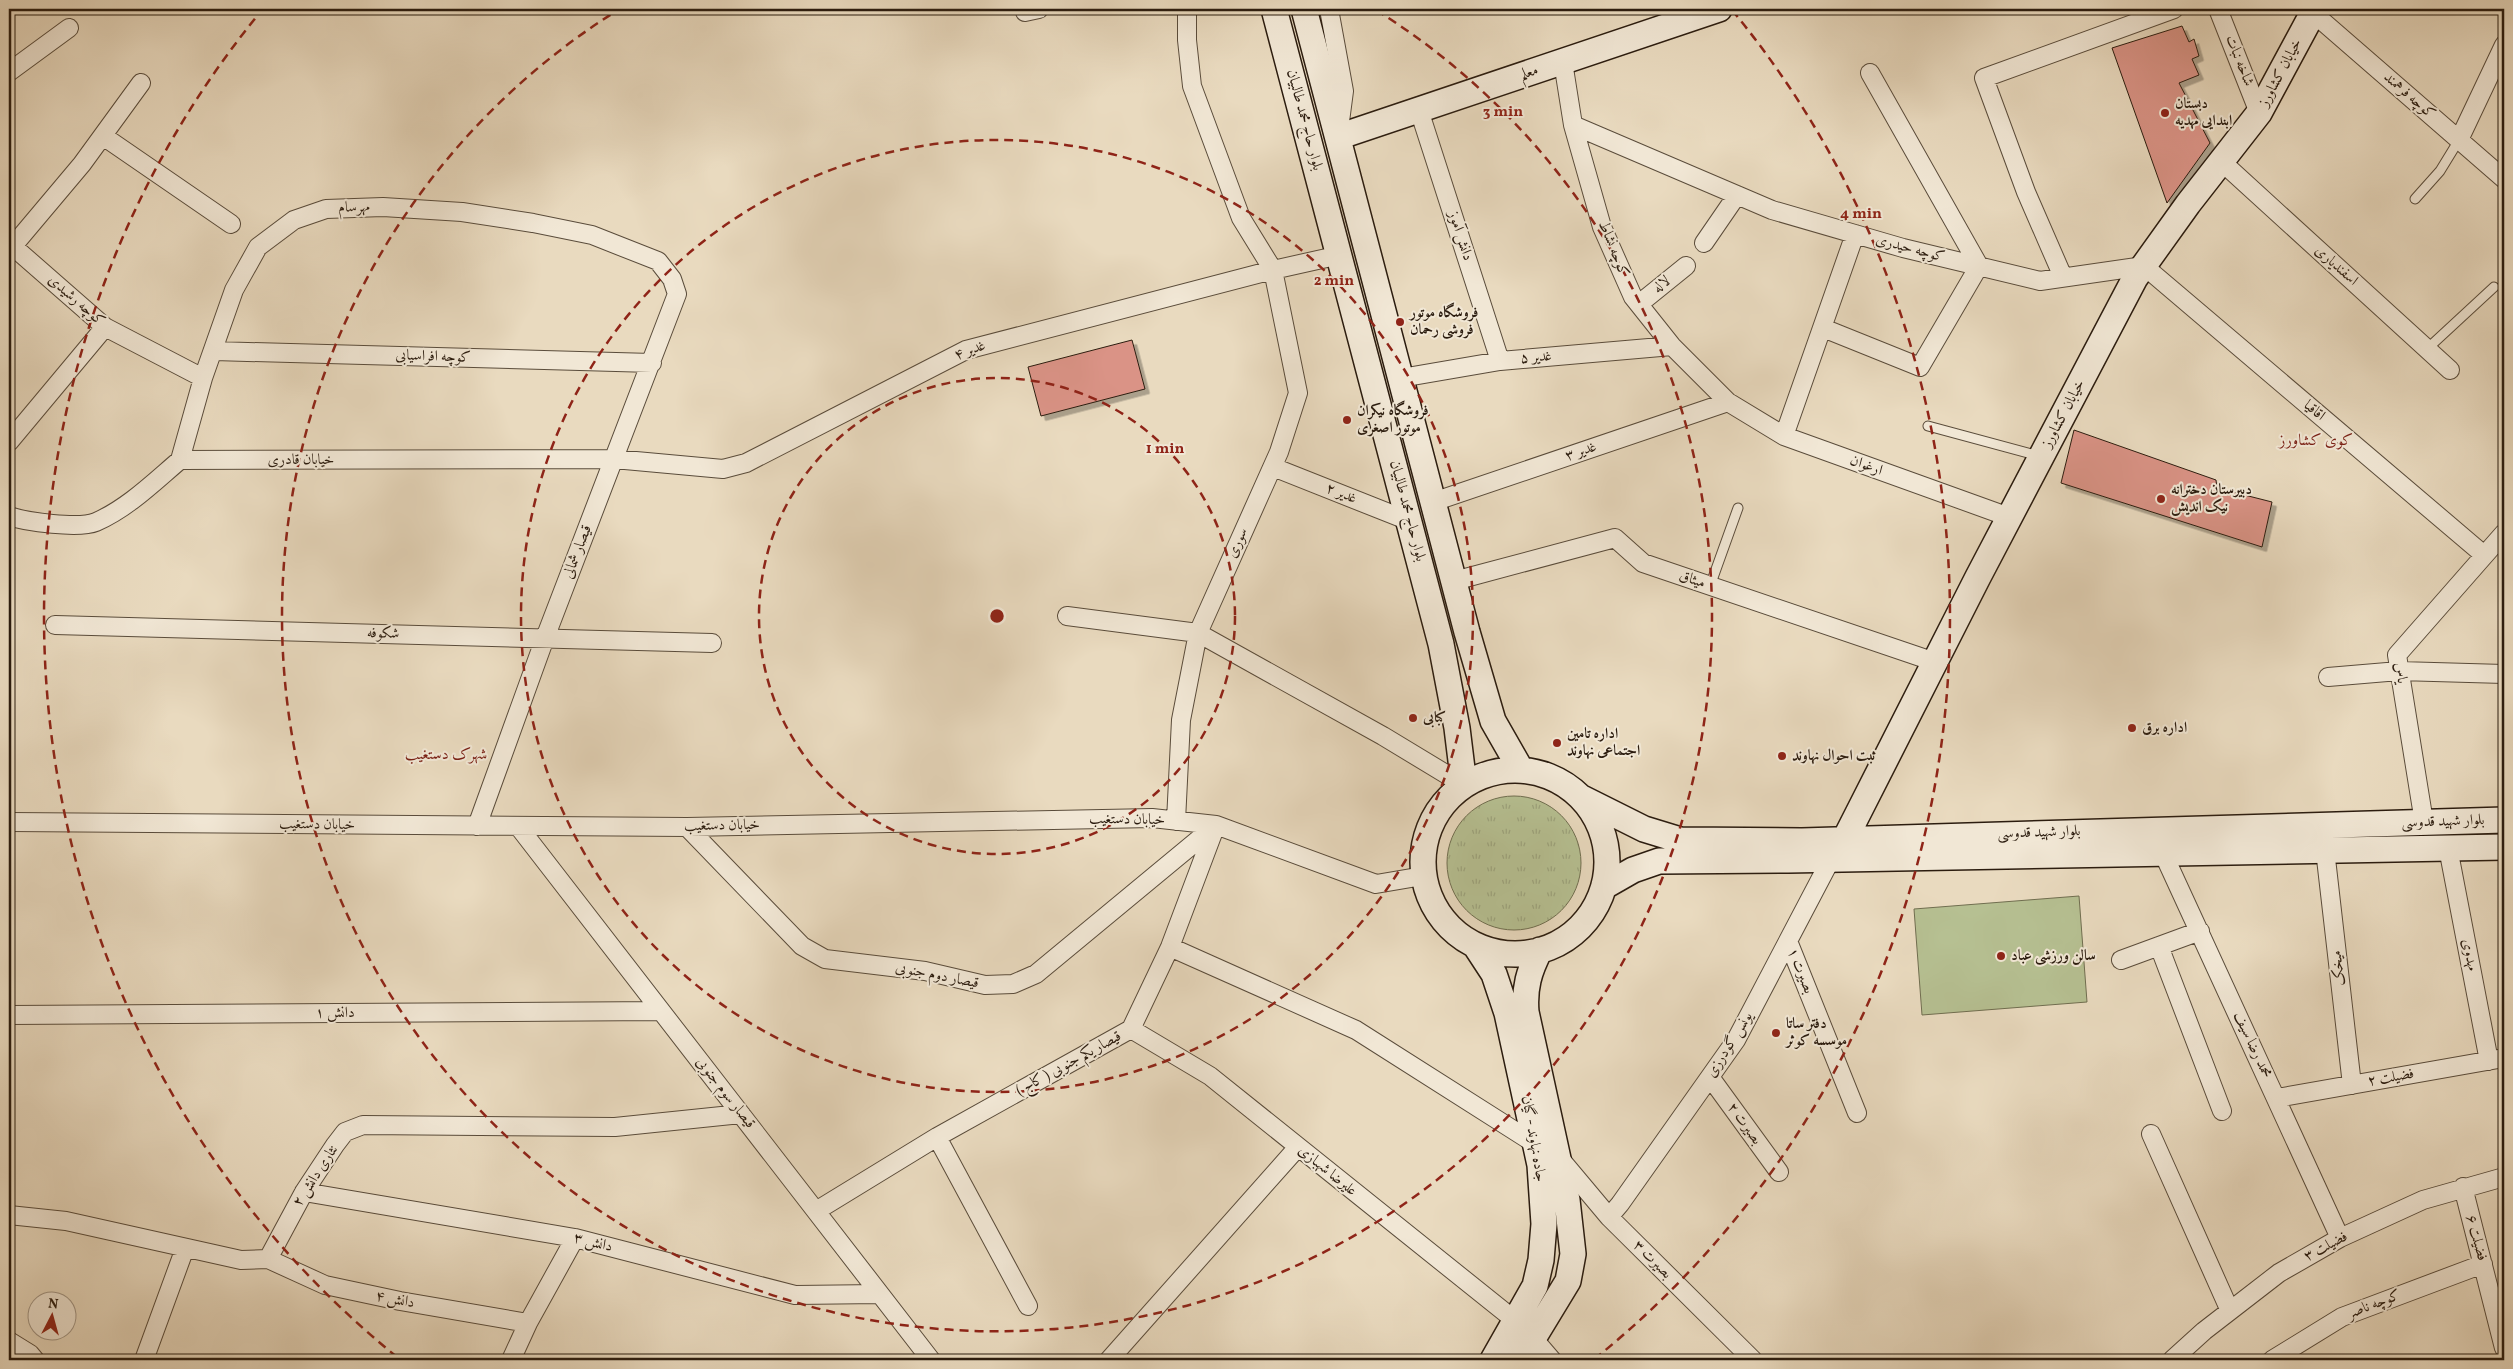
<svg xmlns="http://www.w3.org/2000/svg" width="2513" height="1369" viewBox="0 0 2513 1369" font-family="Vollkorn,Amiri,serif">
<style>
.grass{fill:url(#grass-tufts);stroke:#706e50}
.park{fill:#b6c092;stroke:#706e50}
.building{fill:#da9386;stroke:#2b1c0f;filter:url(#shadow)}
.lines{fill:none;stroke-linecap:round;stroke-linejoin:round}
.lane-casing{stroke:#5a4c3b;stroke-width:11}
.street-casing{stroke:#5a4c3b;stroke-width:20}
.secondary-casing{stroke:#2b1c0f;stroke-width:28}
.lane{stroke:#f1e7d5;stroke-width:9}
.street{stroke:#f1e7d5;stroke-width:18}
.secondary{stroke:#f1e7d5;stroke-width:25}
.ring{fill:none;stroke:#8f2418;stroke-width:2.5;stroke-dasharray:9 6}
.poi-dot{fill:#8f2418;stroke:#f1e7d5;stroke-width:2}
.labels{text-anchor:middle;dominant-baseline:central;stroke-width:4;stroke-linejoin:round;paint-order:stroke}
.street-label{font-size:15px;fill:#2b1c0f;stroke:#f1e7d5}
.poi-label{font-size:15px;font-weight:bold;fill:#2b1c0f;stroke:#f1e7d5;text-anchor:start}
.neighbourhood-label{font-size:16px;fill:#7a1f14;stroke:#f1e7d5}
.centre{fill:#8f2418;stroke:#f1e7d5;stroke-width:2.5}
.ring-label{font-size:15px;text-anchor:middle;font-weight:bold;fill:#8f2418;stroke:#f1e7d5;stroke-width:4;stroke-linejoin:round;paint-order:stroke}
</style>
<defs>
<pattern id="grass-tufts" width="24" height="20" patternUnits="userSpaceOnUse" patternTransform="scale(1.25)"><rect width="24" height="20" fill="#b6c092"/><path d="M3 7l-1-3M5 7V3M7 7l1-3M15 17l-1-3M17 17v-4M19 17l1-3" fill="none" stroke="#9da47d"/></pattern>
<filter id="shadow"><feDropShadow dx="4.5" dy="4.5" stdDeviation="0" flood-color="#0004"/></filter>
</defs>
<rect width="100%" height="100%" fill="#e9dabf"/>
<filter id="stains"><feTurbulence type="fractalNoise" baseFrequency=".004" numOctaves="4"/><feColorMatrix values="0 0 0 0 .2 0 0 0 0 .09 0 0 0 0 .02 0 0 0 .5 -.17"/></filter>
<radialGradient id="worn" r=".72"><stop offset=".6" stop-color="#630" stop-opacity="0"/><stop offset="1" stop-color="#630" stop-opacity=".3"/></radialGradient>
<path class="grass" d="M1447 863a67 67 0 1 1 134 0a67 67 0 1 1-134 0Z"/>
<path class="park" d="M2079,896L2087,1002L1922,1015L1914,909Z"/>
<path class="building" d="M2182,26L2189,42L2194,39L2199,56L2192,59L2199,75L2179,83L2210,143L2167,203L2112,48Z
M1132,340L1145,389L1041,416L1028,367Z
M2074,430L2216,480L2217,488L2272,502L2262,547L2061,483Z"/>
<g class="lines">
<g class="lane-casing">
<path id="lane" d="M2415,199L2440,171L2459,140
M2427,349L2494,287
M1928,426L2039,456
M1710,586L1738,508"/>
</g>
<g class="street-casing">
<path id="street" d="M1329,9L1344,91L1339,129
M2218,9L2259,113
M1025,12L1039,9
M2313,13L2504,179
M1563,62L1573,125L1602,227L1633,297L1672,346L1728,402L1784,436L2009,517
M9,72L69,28
M1419,110L1500,361
M1573,125L1772,210L1903,248L2040,281L2144,266L2484,555
M103,136L231,224
M2459,140L2504,45
M2222,162L2450,370
M9,243L105,327L203,378
M1704,243L1737,195
M13,246L82,164L141,83
M2063,277L2026,192L1984,78L2174,9
M1639,304L1686,266
M1823,328L1920,367L1979,266L1870,73
M214,351L652,363
M1401,378L1500,361L1672,346
M1784,436L1855,234
M9,442L105,327
M180,460L203,378L234,290L258,247L294,220L326,209L383,207L462,212L533,223L592,235L658,261L672,279L677,294L545,638L477,826
M1273,467L1409,521
M1433,502L1728,402
M9,516C26,522 79,529 96,522C128,508 154,482 180,460L614,459L723,469L746,463L966,350L1273,270L1340,255
M1454,581L1615,538L1643,563L1935,662
M1067,616L1198,633L1383,736L1464,785
M55,625L712,643
M2328,677L2399,671L2504,674
M1176,821L1181,720L1198,633L1279,452L1298,393L1273,270L1241,218L1192,86L1187,40V9
M9,822L687,827L1152,818L1216,825L1376,884L1423,876
M2424,822L2397,655L2504,533
M518,826L931,1360
M687,827L802,946L825,959L925,971L985,985L1013,984L1036,974L1216,825
M2448,848L2489,1061
M2325,850L2352,1085
M2163,853L2340,1238
M1788,941L1857,1113
M2159,946L2222,1111
M1170,947L1356,1030L1537,1145L1557,1155L1609,1217L1753,1360
M2121,960L2200,931
M9,1015L661,1011
M1131,1029L1210,1076L1517,1322
M1710,1077L1779,1172
M2277,1098L2504,1058
M2151,1134L2230,1311
M937,1137L1028,1306
M2463,1187L2504,1348
M304,1192L575,1238L795,1295L880,1294
M816,1211L937,1137L1131,1029L1170,947L1216,825
M9,1215L66,1221L241,1260L268,1259L304,1192L335,1145L345,1132L363,1125L615,1127L741,1114
M1609,1217L1620,1204L1736,1040L1831,859
M268,1259L325,1285L400,1301L528,1323
M1534,1339L1552,1360
M9,1341L30,1354L35,1360
M144,1360L185,1248
M511,1360L528,1323L575,1238
M1109,1360L1298,1147
M2172,1360L2204,1331L2279,1273L2340,1238L2423,1200L2504,1177
M2272,1360L2342,1317L2483,1264"/>
</g>
<g class="secondary-casing">
<path id="secondary" d="M1274,9L1441,644L1457,728L1464,785
M1304,9L1467,632L1493,721L1521,770
M1338,137L1719,9
M1423 862a92 92 0 1 1 184 0a92 92 0 1 1-184 0Z
M1582,798L1644,829L1680,840L1802,841L2504,820
M1845,839L1978,577L2135,278L2188,204L2259,113L2315,9
M1605,886L1633,870L1659,861L1788,860L2504,847
M1475,945L1494,974L1507,1013L1540,1165L1544,1224L1541,1260L1535,1286L1493,1360
M1520,1360L1568,1281L1573,1254L1567,1200L1526,1012C1524,988 1529,971 1540,950"/>
</g>
<use href="#lane" class="lane"/>
<use href="#street" class="street"/>
<use href="#secondary" class="secondary"/>
</g>
<g class="ring">
<circle cx="997" cy="616" r="238"/>
<circle cx="997" cy="616" r="476"/>
<path d="M1376 10A715 715 0 1 1 618 10"/>
<path d="M397 1357A953 953 0 0 1 262 10M1732 10A953 953 0 0 1 1597 1357"/>
</g>
<g class="poi-dot">
<circle cx="2165" cy="113" r="5"/>
<circle cx="1400" cy="322" r="5"/>
<circle cx="1347" cy="420" r="5"/>
<circle cx="2161" cy="499" r="5"/>
<circle cx="1413" cy="718" r="5"/>
<circle cx="2132" cy="728" r="5"/>
<circle cx="1557" cy="743" r="5"/>
<circle cx="1782" cy="756" r="5"/>
<circle cx="2001" cy="956" r="5"/>
<circle cx="1776" cy="1033" r="5"/>
</g>
<g class="labels">
<g class="street-label">
<text transform="translate(2239 61) rotate(68)">شاخه نبات</text>
<text transform="translate(1529 73) rotate(-19)">معلم</text>
<text transform="translate(2281 73) rotate(-62)">خیابان کشاورز</text>
<text transform="translate(2409 96) rotate(41)">کوچه فرهمند</text>
<text transform="translate(1304 120) rotate(75)">بلوار حاج محمد طالبیان</text>
<text transform="translate(354 208) rotate(-1)">مهرسام</text>
<text transform="translate(1460 236) rotate(72)">دانش آموز</text>
<text transform="translate(1613 249) rotate(68)">کوچه نشاط</text>
<text transform="translate(1910 249) rotate(15)">کوچه حیدری</text>
<text transform="translate(2336 266) rotate(42)">اسفندیاری</text>
<text transform="translate(1662 285) rotate(-39)">لاله</text>
<text transform="translate(76 301) rotate(41)">کوچه رشیدی</text>
<text transform="translate(970 351) rotate(-20)">غدیر ۴</text>
<text transform="translate(433 357) rotate(2)">کوچه افراسیابی</text>
<text transform="translate(1536 358) rotate(-5)">غدیر ۵</text>
<text transform="translate(2314 411) rotate(40)">اقاقیا</text>
<text transform="translate(2064 414) rotate(-62)">خیابان کشاورز</text>
<text transform="translate(1581 452) rotate(-19)">غدیر ۳</text>
<text x="301" y="460">خیابان قادری</text>
<text transform="translate(1866 466) rotate(20)">ارغوان</text>
<text transform="translate(1341 494) rotate(22)">غدیر ۲</text>
<text transform="translate(1407 511) rotate(75)">بلوار حاج محمد طالبیان</text>
<text transform="translate(1238 543) rotate(-66)">سوری</text>
<text transform="translate(578 552) rotate(-69)">قیصار شمالی</text>
<text transform="translate(1692 580) rotate(19)">میثاق</text>
<text transform="translate(383 634) rotate(1)">شکوفه</text>
<text transform="translate(2400 673) rotate(81)">یاس</text>
<text transform="translate(1127 820) rotate(1)">خیابان دستغیب</text>
<text transform="translate(2443 822) rotate(-2)">بلوار شهید قدوسی</text>
<text transform="translate(317 825) rotate(1)">خیابان دستغیب</text>
<text transform="translate(722 826) rotate(-1)">خیابان دستغیب</text>
<text transform="translate(2039 833) rotate(-2)">بلوار شهید قدوسی</text>
<text transform="translate(2469 955) rotate(79)">مهدوی</text>
<text transform="translate(2339 968) rotate(-97)">میخک</text>
<text transform="translate(1800 971) rotate(68)">بصیرت ۱</text>
<text transform="translate(937 976) rotate(11)">قیصار دوم جنوبی</text>
<text x="335" y="1013">دانش ۱</text>
<text transform="translate(1730 1045) rotate(-58)">یونس گودرزی</text>
<text transform="translate(2252 1045) rotate(65)">محمد رضا سیف</text>
<text transform="translate(1069 1064) rotate(-29)">قیصار یکم جنوبی ( کاج )</text>
<text transform="translate(2391 1078) rotate(-10)">فضیلت ۲</text>
<text transform="translate(725 1093) rotate(52)">قیصار سوم جنوبی</text>
<text transform="translate(1744 1124) rotate(54)">بصیرت ۲</text>
<text transform="translate(1533 1139) rotate(80)">جاده نهاوند - گیان</text>
<text transform="translate(1327 1171) rotate(39)">علیرضا شهبازی</text>
<text transform="translate(316 1176) rotate(-57)">نثاری دانش ۲</text>
<text transform="translate(2476 1238) rotate(75)">فضیلت ۶</text>
<text transform="translate(593 1243) rotate(14)">دانش ۳</text>
<text transform="translate(2326 1247) rotate(-28)">فضیلت ۳</text>
<text transform="translate(1652 1260) rotate(45)">بصیرت ۳</text>
<text transform="translate(395 1300) rotate(11)">دانش ۴</text>
<text transform="translate(2374 1305) rotate(-21)">کوچه ناصر</text>
</g>
<g class="poi-label">
<text x="2175" y="104">دبستان<tspan x="2175" dy="17">ابندایی مهدیه</tspan></text>
<text x="1410" y="313">فروشگاه موتور<tspan x="1410" dy="17">فروشی رحمان</tspan></text>
<text x="1357" y="411">فروشگاه نیکران<tspan x="1357" dy="17">موتور اصغری</tspan></text>
<text x="2171" y="490">دبیرستان دخترانه<tspan x="2171" dy="17">نیک اندیش</tspan></text>
<text x="1423" y="718">کبابی</text>
<text x="2142" y="728">اداره برق</text>
<text x="1567" y="734">اداره تامین<tspan x="1567" dy="17">اجتماعی نهاوند</tspan></text>
<text x="1792" y="756">ثبت احوال نهاوند</text>
<text x="2011" y="956">سالن ورزشی عباد</text>
<text x="1786" y="1024">دفتر ساتا<tspan x="1786" dy="17">موسسه کوثر</tspan></text>
</g>
<g class="neighbourhood-label">
<text x="2316" y="441">کوی کشاورز</text>
<text x="446" y="755">شهرک دستغیب</text>
</g>
</g>
<circle cx="997" cy="616" r="8" class="centre"/>
<g class="ring-label">
<text x="1503" y="116">3 min</text>
<text x="1861" y="218">4 min</text>
<text x="1334" y="285">2 min</text>
<text x="1165" y="453">1 min</text>
</g>
<rect width="2513" height="1369" fill="none" stroke="#e9dabf" stroke-width="30"/>
<rect x="10" y="10" width="2493" height="1349" fill="none" stroke="#2b1c0f" stroke-width="2.5"/>
<rect x="15" y="15" width="2483" height="1339" fill="none" stroke="#2b1c0f"/>
<g transform="translate(52 1316) rotate(6)"><circle r="24" fill="#f1e7d5" stroke="#a29686"/>
<path d="M0-4L9 19L0 12L-9 19Z" fill="#8f2418"/>
<text y="-8" font-size="14" font-weight="bold" text-anchor="middle" fill="#2b1c0f">N</text>
</g>
<rect width="100%" height="100%" filter="url(#stains)"/>
<rect width="100%" height="100%" fill="url(#worn)"/>
</svg>
